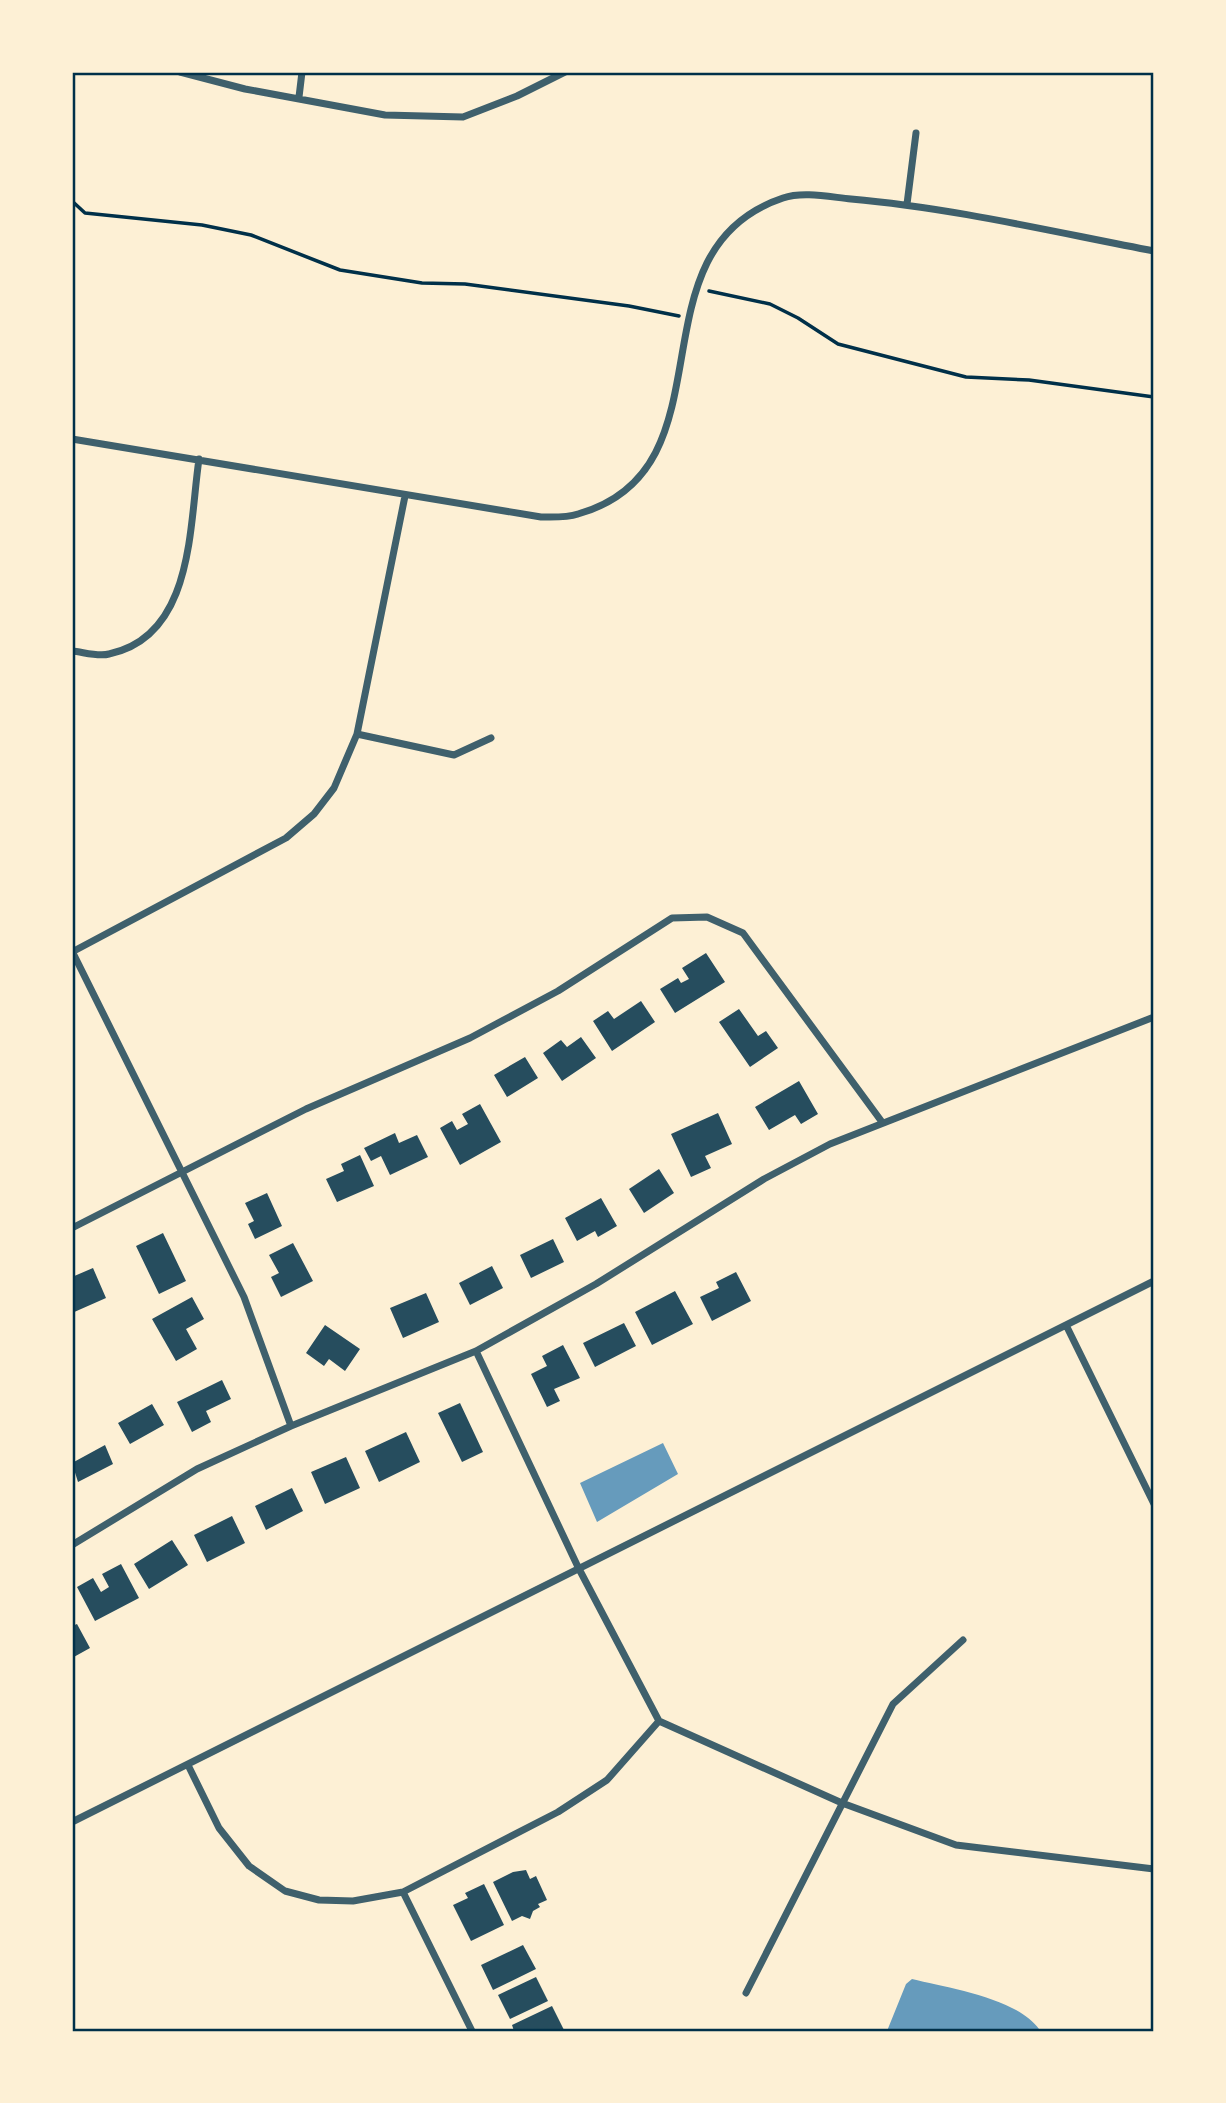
<svg xmlns="http://www.w3.org/2000/svg" width="1226" height="2103" viewBox="0 0 1226 2103" font-family="Spectral,serif">
<style>
.water{fill:#669bbc}
.building{fill:#264d5e}
.lines{fill:none;stroke-linecap:round;stroke-linejoin:round}
.path{stroke:#003049;stroke-width:3.5}
.minor{stroke:#3f606c;stroke-width:7}
.neatline{fill:none;stroke:#003049;stroke-width:2.5}
</style>
<rect width="100%" height="100%" fill="#fdf0d5"/>
<path class="water" d="M663,1443L678,1474L597,1522L580,1483Z
M912,1979C948,1988 1017,1998 1039,2029L887,2031L906,1984Z"/>
<path class="building" d="M706,953L725,982L675,1013L660,989L678,978L681,983L689,979L682,968Z
M641,1001L655,1022L612,1051L593,1021L608,1011L614,1019Z
M739,1009L758,1036L766,1031L778,1048L750,1067L719,1022Z
M581,1037L596,1058L562,1081L543,1053L561,1040L567,1047Z
M525,1057L538,1078L507,1097L494,1075Z
M799,1081L818,1114L801,1124L795,1115L769,1130L755,1107Z
M480,1104L501,1142L460,1165L440,1128L452,1121L457,1130L468,1124L462,1114Z
M718,1113L732,1144L705,1156L711,1168L691,1177L671,1134Z
M395,1133L399,1143L417,1135L428,1157L390,1175L381,1156L371,1161L364,1148Z
M360,1155L374,1186L337,1202L326,1179L344,1171L341,1164Z
M659,1169L674,1193L644,1213L629,1189Z
M267,1193L282,1226L255,1239L248,1224L254,1221L245,1203Z
M601,1198L617,1226L598,1237L595,1231L577,1241L565,1218Z
M163,1233L186,1281L159,1294L136,1246Z
M553,1239L564,1262L531,1278L520,1255Z
M293,1243L313,1281L281,1297L271,1277L279,1273L269,1255Z
M492,1266L503,1288L470,1305L459,1283Z
M93,1268L106,1298L72,1313V1277Z
M736,1272L751,1301L712,1321L700,1297L719,1288L716,1282Z
M675,1291L693,1324L652,1345L635,1312Z
M426,1293L439,1322L403,1338L390,1308Z
M192,1297L204,1319L186,1329L197,1349L176,1361L152,1319Z
M624,1323L636,1346L595,1367L583,1343Z
M325,1325L360,1349L345,1371L329,1359L324,1366L306,1353Z
M563,1345L580,1378L554,1389L560,1401L547,1407L531,1374L547,1366L542,1356Z
M222,1380L231,1399L206,1411L211,1422L192,1432L177,1402Z
M460,1403L483,1452L462,1462L438,1413Z
M152,1404L164,1425L130,1444L118,1423Z
M406,1432L420,1462L379,1482L365,1451Z
M105,1445L113,1464L78,1482L72,1463Z
M346,1457L360,1488L325,1504L311,1472Z
M292,1488L303,1511L266,1530L255,1506Z
M232,1516L245,1543L207,1562L194,1535Z
M172,1540L188,1565L149,1589L134,1564Z
M121,1564L139,1598L95,1621L77,1587L93,1578L101,1592L109,1587L102,1574Z
M77,1624L90,1648L72,1658V1626Z
M526,1870L530,1879L536,1876L547,1900L538,1904L540,1907L533,1911L530,1919L522,1916L512,1921L493,1882L513,1872Z
M484,1884L504,1925L471,1941L453,1905L468,1898L465,1893Z
M523,1945L536,1969L493,1990L481,1965Z
M536,1977L548,2001L510,2019L498,1995Z
M552,2006L564,2030L514,2031L512,2025Z"/>
<g class="lines">
<path class="path" d="M72,201L85,213L202,225L251,235L340,270L422,283L465,284L629,306L679,316
M709,291L770,304L798,318L838,344L966,377L1029,380L1154,397"/>
<path class="minor" d="M180,72L245,89L385,115L463,117L517,96L565,72
M299,97L302,72
M907,204L916,133
M72,439L541,517C552,517 566,518 578,514C738,469 625,251 783,198C803,191 830,197 851,199C953,208 1054,232 1154,251
M72,651C83,652 98,657 109,654C194,636 189,527 199,459
M357,734L454,755L491,738
M72,951L244,1297L291,1426
M72,952L286,838L314,814L334,788L357,734L405,496
M72,1228L306,1109L470,1038L558,991L672,918L707,917L743,933L882,1122
M1066,1325L1154,1504
M476,1351L578,1567L659,1721
M72,1545L197,1469L291,1426L476,1351L596,1284L764,1179L830,1144L1154,1017
M659,1721L842,1803L956,1845L1154,1869
M188,1765L219,1828L249,1866L285,1891L319,1900L353,1901L403,1892L558,1812L607,1780L659,1721
M72,1822L1154,1281
M403,1892L472,2031
M746,1993L893,1704L963,1640"/>
</g>
<rect width="1226" height="2103" fill="none" stroke="#fdf0d5" stroke-width="147"/>
<rect x="74" y="74" width="1078" height="1956" class="neatline"/>
</svg>
